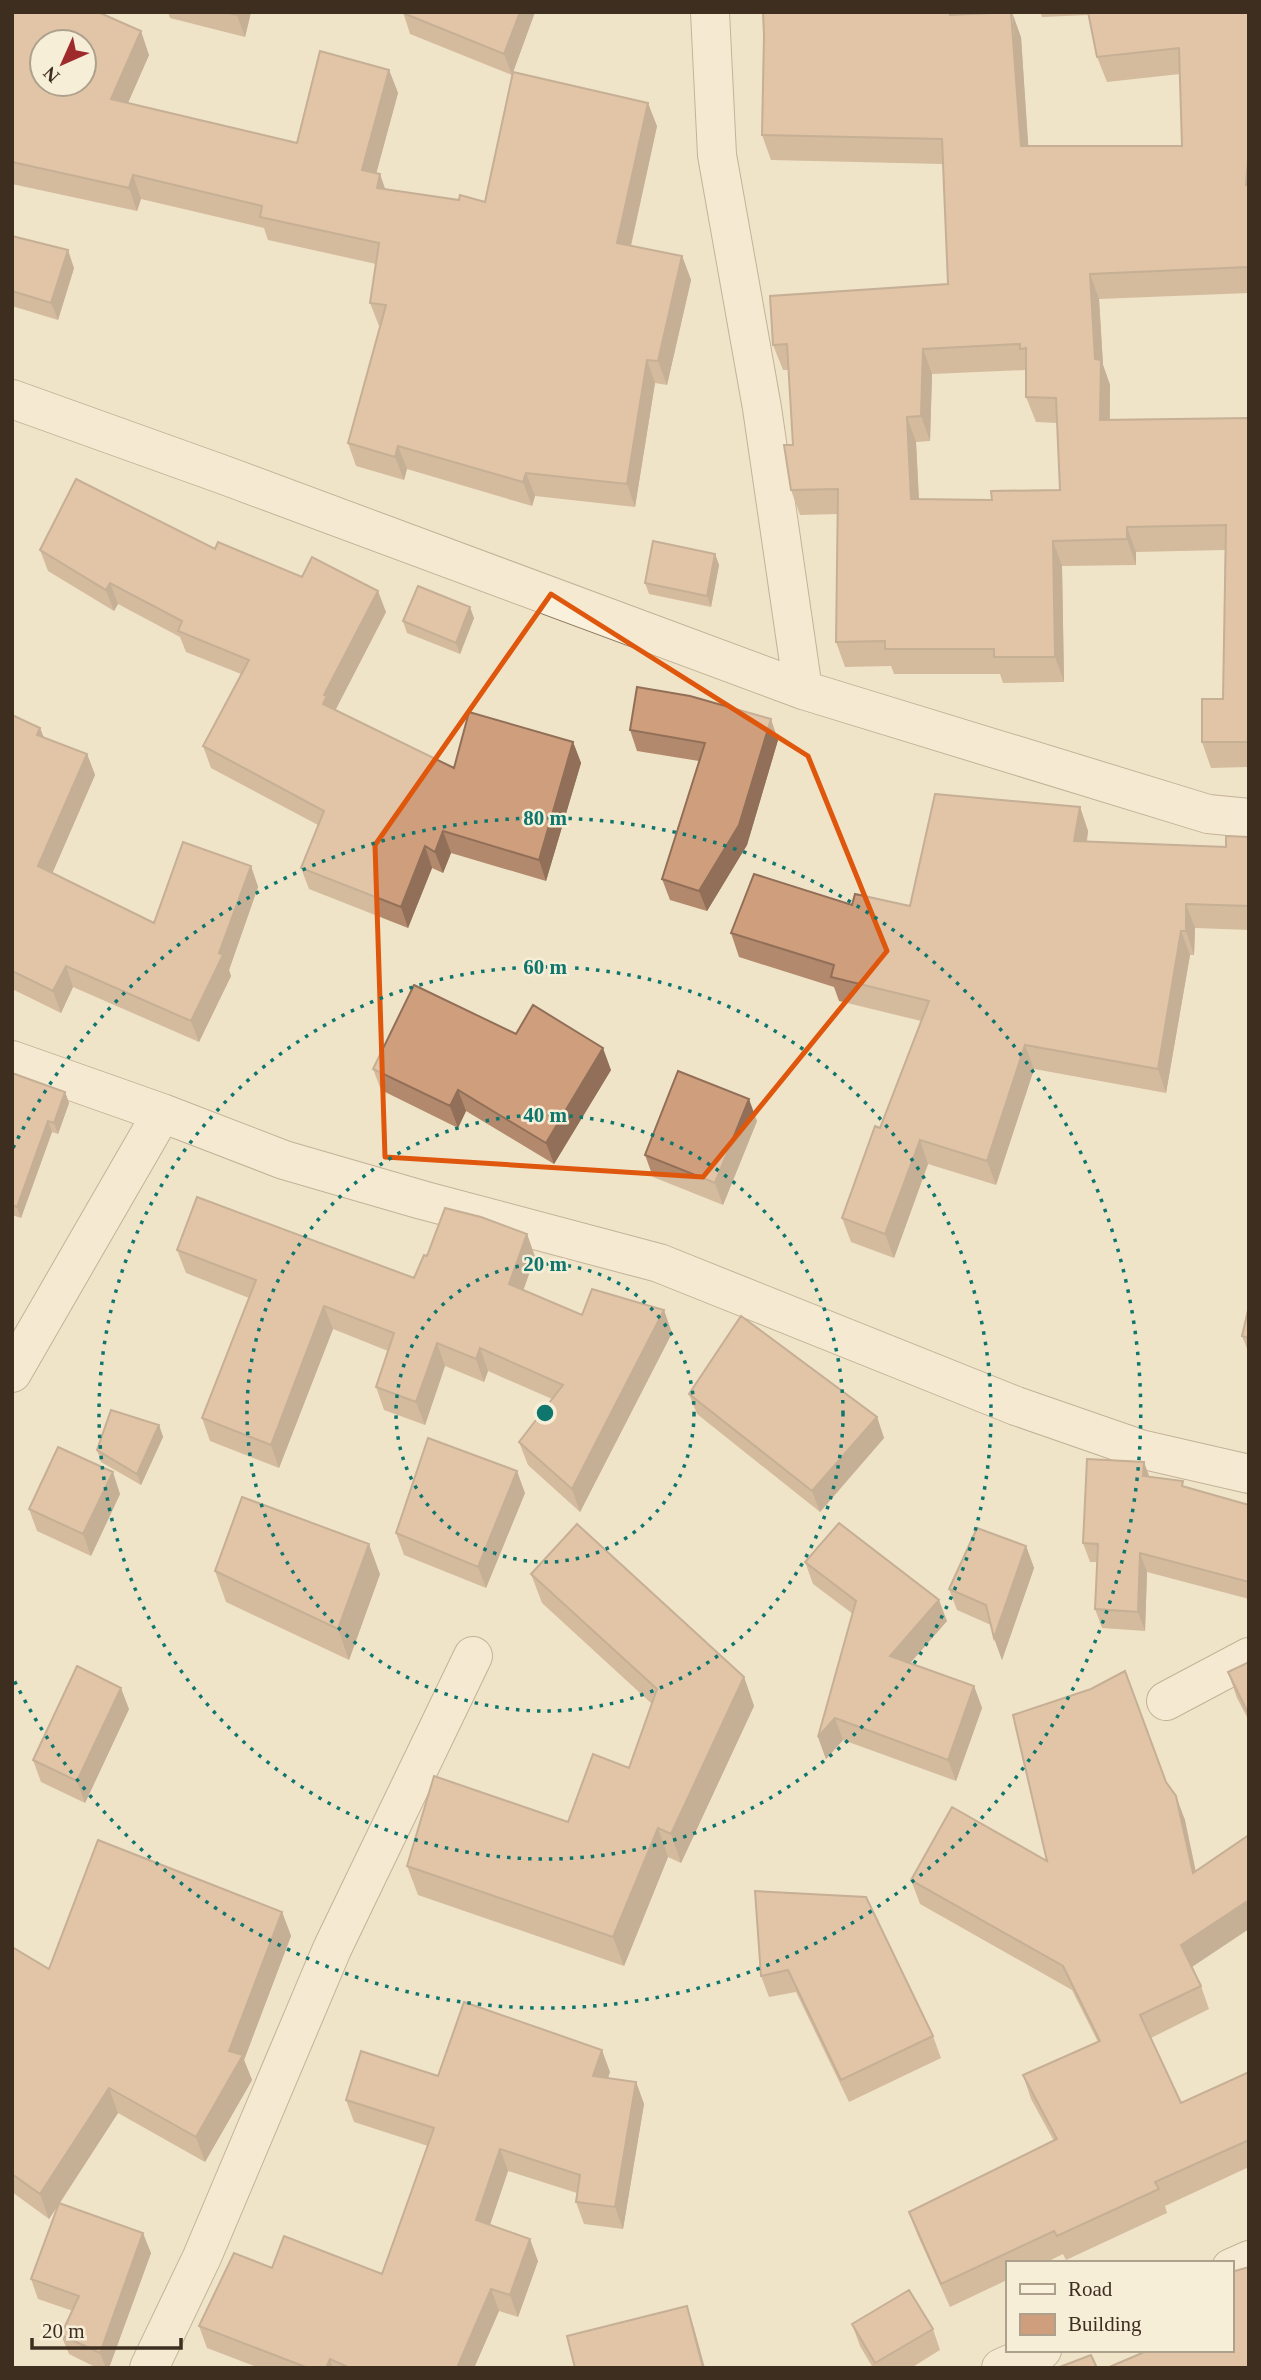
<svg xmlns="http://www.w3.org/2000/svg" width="1261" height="2380" viewBox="0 0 1261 2380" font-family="Georgia,serif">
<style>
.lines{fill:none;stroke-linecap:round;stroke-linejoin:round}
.minor-casing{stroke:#8d765c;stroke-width:40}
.minor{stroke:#faf1dc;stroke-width:38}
.wall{fill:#b2896c;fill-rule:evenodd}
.shaded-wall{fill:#916f58}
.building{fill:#cf9f7d;stroke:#916f58;stroke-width:2;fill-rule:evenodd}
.marked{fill:none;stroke:#df570d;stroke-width:5;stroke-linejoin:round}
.ring{fill:none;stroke:#0f766e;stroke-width:3.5;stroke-dasharray:3.5 7}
.centre{fill:#0f766e;stroke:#f7eed8;stroke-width:3.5}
.ring-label{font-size:21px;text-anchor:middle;font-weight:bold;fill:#0f766e;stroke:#f7eed8;stroke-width:5;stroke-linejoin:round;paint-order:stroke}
</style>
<rect width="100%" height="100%" fill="#f0e4c8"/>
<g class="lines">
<g class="minor-casing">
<path id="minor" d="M710,12L717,155L762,408L803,690
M12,399L224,475L803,690L1208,814L1249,818
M12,1060L162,1113L284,1160L422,1200L659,1263L1016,1406L1140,1449L1249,1474
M12,1373L162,1113
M1166,1701L1249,1657
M1231,2268L1249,2260
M149,2368L202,2257L332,1949L473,1656
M1001,2368L1042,2350"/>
</g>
<use href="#minor" class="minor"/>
</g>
<path class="wall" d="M12,12L149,55L128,103L297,143L389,70L398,93L376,173L385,189L459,200L485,202L657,126L631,246L682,256L691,280L667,385L655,383L635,507L535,496L532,506L407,469L404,480L356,466L348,443L380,326H379L370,303L376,264L268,240L264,228L141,199L137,211L12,184Z
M168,12H251L245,37L170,18Z
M403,12H535L512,75L410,34Z
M763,12H958V15L1021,37L1028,146H1182L1180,74L1107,82L1097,57L1089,15L1042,17L1040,12H1249V293L1099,299L1103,365L1110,385V420L1249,418V767L1211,768L1202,742L1223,699L1225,550L1136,552V565L1062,566L1064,682L1003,683L1000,674H894L891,666L845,667L836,642L838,514L800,515L791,490L793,445L789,370H783L773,345L948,284L943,164L771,160L762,135L764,35ZM1026,370V397L1036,422L1057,423L1060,490L992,500L919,499L916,442L930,441L932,374Z
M12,236L74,268L58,320L12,306Z
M215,549L386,612L335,710L454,768L573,742L581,763L546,881L451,853L443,873L432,868L408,928L309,889L301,868L318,825L211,768L203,746L241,674L186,652L180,637L118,604L114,611L48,571L40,550Z
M715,554L719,565L711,607L649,594L645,583Z
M474,618L460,654L407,633L403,621Z
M12,715L40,728L44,738L87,754L95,775L52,873L154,923L251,866L258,887L229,970L231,976L199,1042L73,987L61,1013L12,989Z
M630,730L778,740L747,845L707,911L670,900L662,879L699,761L637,751Z
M1080,807L1088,831L1087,842L1226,847L1249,837V930L1195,928L1194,955H1190L1166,1093L1034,1069L996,1185L928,1164L894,1258L851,1242L842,1218L880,1128L921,1021L839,1001L834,987L739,957L731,933L852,905L910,906Z
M516,1034L611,1070L554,1164L466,1111L458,1128L381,1090L373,1069Z
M12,1073L65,1092L69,1103L58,1134L52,1132L21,1218L12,1215Z
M757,1121L723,1205L653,1177L645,1155Z
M527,1234L535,1257L523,1291L582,1315L672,1333L580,1512L528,1465L519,1442L552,1399L488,1371L484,1382L445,1366L425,1425L384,1410L376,1387L388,1351L333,1329L279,1468L210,1441L202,1418L249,1298L186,1273L177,1250L414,1278L427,1256Z
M1249,1306V1354L1242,1336Z
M689,1394L877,1417L884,1438L820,1512L697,1414Z
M159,1425L163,1437L141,1485L101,1462L97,1450Z
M1149,1477L1249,1505V1599L1147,1572L1145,1631L1102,1628L1095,1609L1097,1562H1090L1083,1543Z
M525,1493L486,1588L404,1555L396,1533Z
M120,1494L91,1556L37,1531L29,1509Z
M1026,1546L1034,1568L1002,1660L994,1638L991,1625L957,1610L949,1589Z
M805,1562L947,1621L910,1663L974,1686L982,1708L956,1781L843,1740L826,1759L818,1737L853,1614L813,1584Z
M215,1571L380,1574L349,1660L226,1602Z
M531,1574L744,1677L754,1706L681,1863L668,1857L624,1966L418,1895L407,1866L568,1822L629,1768L652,1704L542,1603Z
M1249,1662V1721L1237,1698L1228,1672Z
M129,1709L85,1803L41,1782L33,1760Z
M1166,1782L1185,1820L1191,1967L1201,1986L1209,2009L1151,2038L1181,2103L1249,2072V2167L1165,2206L1167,2213L1066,2260L1063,2254L1045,2263H1007V2280L950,2307L918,2236L909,2212L1054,2141L1031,2099L1023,2075L1098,2042L1072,1990L920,1904L911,1880L1047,1861Z
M755,1891L933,2036L941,2058L849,2102L796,1992L769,1997L761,1976Z
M282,1912L291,1936L244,2060L252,2080L205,2162L118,2113L60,2203L151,2253L109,2368H97L69,2354L61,2335L73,2311L38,2299L31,2279L57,2207L49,2219L12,2192V1947L49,1969Z
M610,2072L608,2078L636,2082L644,2104L623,2229L584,2224L576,2202L577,2193L508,2171L490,2225L538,2261L518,2317L499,2311L474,2368H259L207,2348L199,2326L272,2268L382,2274L428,2146L354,2122L346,2100L438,2076Z
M852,2324L933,2329L940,2350L911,2368H873L860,2346Z"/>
<path class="shaded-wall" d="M237,12H251L245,37L237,15Z
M520,12H535L512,75L504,54Z
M949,12H958L959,40L950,15Z
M1012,12L1021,37L1030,171L1021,146Z
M141,31L149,55L119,123L111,99Z
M389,70L398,93L371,193L362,170Z
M648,103L657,126L626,267L617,243Z
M1249,148V193L1246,185Z
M380,174L388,197L377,188Z
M133,175L141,199L137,211L129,188Z
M68,250L74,268L58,320L51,303Z
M682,256L691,280L667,385L658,361Z
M1090,274L1099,299L1103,365L1110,385L1109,445L1100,420L1095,359Z
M923,349L932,374L930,441L921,416Z
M647,360L655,383L635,507L627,484Z
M907,417L916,442L920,524L911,499Z
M398,446L407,469L404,480L395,457Z
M526,473L535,496L532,506L523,482Z
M1127,527L1136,552V565L1127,539Z
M1053,541L1062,566L1064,682L1055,657Z
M715,554L719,565L711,607L707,596Z
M110,583L118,604L114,611L106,590Z
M378,591L386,612L334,713L323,704L324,695Z
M470,607L474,618L460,654L456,643Z
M771,719L778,740L747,845L707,911L699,891Z
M40,728L48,749L37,735Z
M573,742L581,763L546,881L539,860Z
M87,754L95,775L46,888L38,866Z
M1080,807L1088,831L1083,865L1074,841Z
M443,831L451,853L443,873L435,852Z
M425,846L432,868L408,928L401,907Z
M251,866L258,887L229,970L231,976L199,1042L191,1021L219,953Z
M1186,904L1195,928L1194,955L1186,931Z
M1181,931L1190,955L1166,1093L1158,1069Z
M66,966L73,987L61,1013L53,991Z
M1025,1045L1034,1069L996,1185L987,1161Z
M603,1048L611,1070L554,1164L546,1143Z
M458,1090L466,1111L458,1128L450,1106Z
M65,1092L69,1103L58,1134L54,1123Z
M749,1099L757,1121L723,1205L715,1183Z
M48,1121L52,1132L21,1218L17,1207Z
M920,1140L928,1164L894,1258L885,1234Z
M527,1234L535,1257L517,1308L509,1284Z
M324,1306L333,1329L279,1468L271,1445Z
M664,1310L672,1333L580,1512L572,1489Z
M437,1343L445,1366L425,1425L416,1402Z
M480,1348L488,1371L484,1382L476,1359Z
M877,1417L884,1438L820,1512L812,1491Z
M159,1425L163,1437L141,1485L137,1474Z
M1144,1462L1151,1481L1143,1476Z
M517,1471L525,1493L486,1588L478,1567Z
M113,1472L120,1494L91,1556L83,1534Z
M369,1544L380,1574L349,1660L338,1629Z
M1026,1546L1034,1568L1002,1660L994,1638Z
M1140,1553L1147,1572L1145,1631L1138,1612Z
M939,1600L947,1621L898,1677L890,1656Z
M744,1677L754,1706L681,1863L671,1834Z
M974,1686L982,1708L956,1781L948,1760Z
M121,1688L129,1709L85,1803L77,1781Z
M835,1718L843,1740L826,1759L818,1737Z
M1176,1796L1185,1820L1201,1896L1193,1873Z
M658,1828L668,1857L624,1966L613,1937Z
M1249,1900V1929L1189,1969L1181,1945Z
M282,1912L291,1936L244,2060L252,2080L205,2162L196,2137Z
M602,2050L610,2072L601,2098L593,2076Z
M636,2082L644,2104L623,2229L615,2207Z
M109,2088L118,2113L49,2219L40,2194Z
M500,2149L508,2171L484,2242L476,2220Z
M143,2233L151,2253L109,2368H106L100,2353Z
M530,2239L538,2261L518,2317L510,2295Z
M491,2289L499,2311L474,2368H457Z
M687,2306L694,2328L705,2368H703Z
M330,2359L333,2368H326Z"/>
<path class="building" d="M12,12H98L141,31L111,99L297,143L320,51L389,70L362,170L380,174L377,188L459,200L460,195L485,202L513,72L648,103L617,243L682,256L658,361L647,360L627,484L526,473L523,482L398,446L395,457L348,443L386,305L370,303L379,243L260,217L262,206L133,175L129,188L12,162V77L13,74H12ZM42,42H84V84H42Z
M224,12H237V15Z
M403,12H520L504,54L403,13Z
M763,12H949L950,15L1011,12L1021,146H1182L1179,48L1097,57L1088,12H1249V148L1246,185H1249V267L1090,274L1095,359L1101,360L1100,420L1249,418V742H1202V699H1223L1226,525L1127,527V539L1053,541L1055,657H994V649H885V641L836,642L838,489L791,490L784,445H793L787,344L773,345L770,296L948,284L942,139L762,135L764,35ZM1020,344V349L1026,348V397L1056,398L1060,490L991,491L992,500L911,499L907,417L921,416L923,349Z
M12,236L68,250L51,303L12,291Z
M76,479L215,549L218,542L302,577L312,557L378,591L324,695L327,696L323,704L454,768L469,712L573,742L539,860L443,831L435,852L425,846L401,907L301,868L324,811L203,746L249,660L178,631L182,621L110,583L106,590L40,550Z
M653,541L715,554L707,596L645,583Z
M418,586L470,607L456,643L403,621Z
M637,687L690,696L771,719L739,825L699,891L662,879L705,743L630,730Z
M12,715L40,728L37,735L87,754L38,866L154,923L183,842L251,866L219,953L223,955L191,1021L66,966L53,991L12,971Z
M935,794L1080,807L1074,841L1226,847V836L1249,837V906L1186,904V931H1181L1158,1069L1025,1045L987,1161L920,1140L885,1234L842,1218L875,1126L880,1128L929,1001L831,977L834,965L731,933L754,874L852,905L855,894L910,906Z
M414,985L516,1034L533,1005L603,1048L546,1143L458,1090L450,1106L373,1069Z
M678,1071L749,1099L715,1183L645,1155Z
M12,1073L65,1092L54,1123L48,1121L17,1207L12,1205V1112L13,1108H12Z
M197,1197L414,1278L424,1255L427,1256L445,1208L481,1217L527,1234L509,1284L582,1315L592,1289L664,1310L572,1489L519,1442L563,1385L480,1348L476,1359L437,1343L416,1402L376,1387L394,1333L324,1306L271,1445L202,1418L256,1280L177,1250Z
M1249,1306V1338L1242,1336Z
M741,1316L877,1417L812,1491L689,1394Z
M111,1410L159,1425L137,1474L97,1450Z
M428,1438L517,1471L478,1567L396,1533Z
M58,1447L113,1472L83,1534L29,1509Z
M1087,1459L1144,1462L1143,1476L1183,1481L1182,1486L1249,1505V1582L1140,1553L1138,1612L1095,1609L1098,1544L1083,1543Z
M242,1497L369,1544L338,1629L215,1571Z
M839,1523L939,1600L890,1656L974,1686L948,1760L835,1718L818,1737L856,1601L805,1562Z
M577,1524L744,1677L671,1834L658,1828L613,1937L407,1866L434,1776L568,1822L593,1754L629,1768L657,1689L531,1574Z
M977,1528L1026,1546L994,1638L986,1605L949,1589Z
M1249,1662V1715L1228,1672Z
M77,1666L121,1688L77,1781L33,1760Z
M1125,1671L1166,1782L1176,1796L1193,1873L1249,1835V1900L1181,1945L1201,1986L1140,2015L1181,2103L1249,2072V2140L1155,2182L1159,2189L1057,2236L1054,2231L941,2284L909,2212L1057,2139L1023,2075L1100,2041L1063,1966L911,1880L952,1807L1047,1861L1013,1715L1091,1689Z
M98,1840L282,1912L229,2051L243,2055L196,2137L109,2088L40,2194L12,2174V1947L49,1969Z
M755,1891L866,1897L933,2036L841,2080L788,1970L761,1976Z
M464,2002L602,2050L593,2076L636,2082L615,2207L576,2202L580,2175L500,2149L476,2220L530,2239L510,2295L491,2289L457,2368H350L330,2359L326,2368H308L199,2326L234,2253L272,2268L284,2236L382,2274L434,2128L346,2100L361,2051L438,2076Z
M59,2203L143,2233L100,2353L61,2335L79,2296L31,2279Z
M1249,2267V2368H1107L1149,2350H1231V2272Z
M909,2290L933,2329L875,2363L852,2324Z
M687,2306L703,2368H575L567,2336Z
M1091,2355L1097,2368H1057Z"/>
<path d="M0 0H1261V2380H0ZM551,594L808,756L887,951L703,1177L385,1157L375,845Z" fill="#f0e4c8" fill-opacity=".55" fill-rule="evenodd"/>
<path class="marked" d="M551,594L808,756L887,951L703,1177L385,1157L375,845Z"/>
<g class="ring">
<circle cx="545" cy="1413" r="149"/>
<circle cx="545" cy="1413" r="298"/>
<circle cx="545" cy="1413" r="446"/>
<path d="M13 1148A595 595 0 1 1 13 1678"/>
</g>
<circle cx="545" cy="1413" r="10" class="centre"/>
<g class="ring-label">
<text x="545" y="825">80 m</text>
<text x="545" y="974">60 m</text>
<text x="545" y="1122">40 m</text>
<text x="545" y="1271">20 m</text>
</g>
<rect width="1261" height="2380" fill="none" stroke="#3d2e20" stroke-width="28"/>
<rect x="1006" y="2261" width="228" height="91" fill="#f7eed8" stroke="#ada18e" stroke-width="2"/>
<rect x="1020" y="2284" width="35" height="10" fill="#faf1dc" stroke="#ada18e" stroke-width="2"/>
<text x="1068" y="2296" font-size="21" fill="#3d2e20">Road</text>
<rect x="1020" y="2314" width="35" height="21" fill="#cf9f7d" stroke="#ada18e" stroke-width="2"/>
<text x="1068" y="2331" font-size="21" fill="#3d2e20">Building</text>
<g transform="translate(63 63) rotate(225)"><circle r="33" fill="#f7eed8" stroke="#ada18e" stroke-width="2"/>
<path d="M0-5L12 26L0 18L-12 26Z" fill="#9e2a2b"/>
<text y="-10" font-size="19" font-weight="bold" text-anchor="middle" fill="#3d2e20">N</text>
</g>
<path d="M32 2338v10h149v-10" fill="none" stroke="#3d2e20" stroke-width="3.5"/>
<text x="42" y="2338" font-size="21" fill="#3d2e20" stroke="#f7eed8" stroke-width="5" paint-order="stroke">20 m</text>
</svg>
